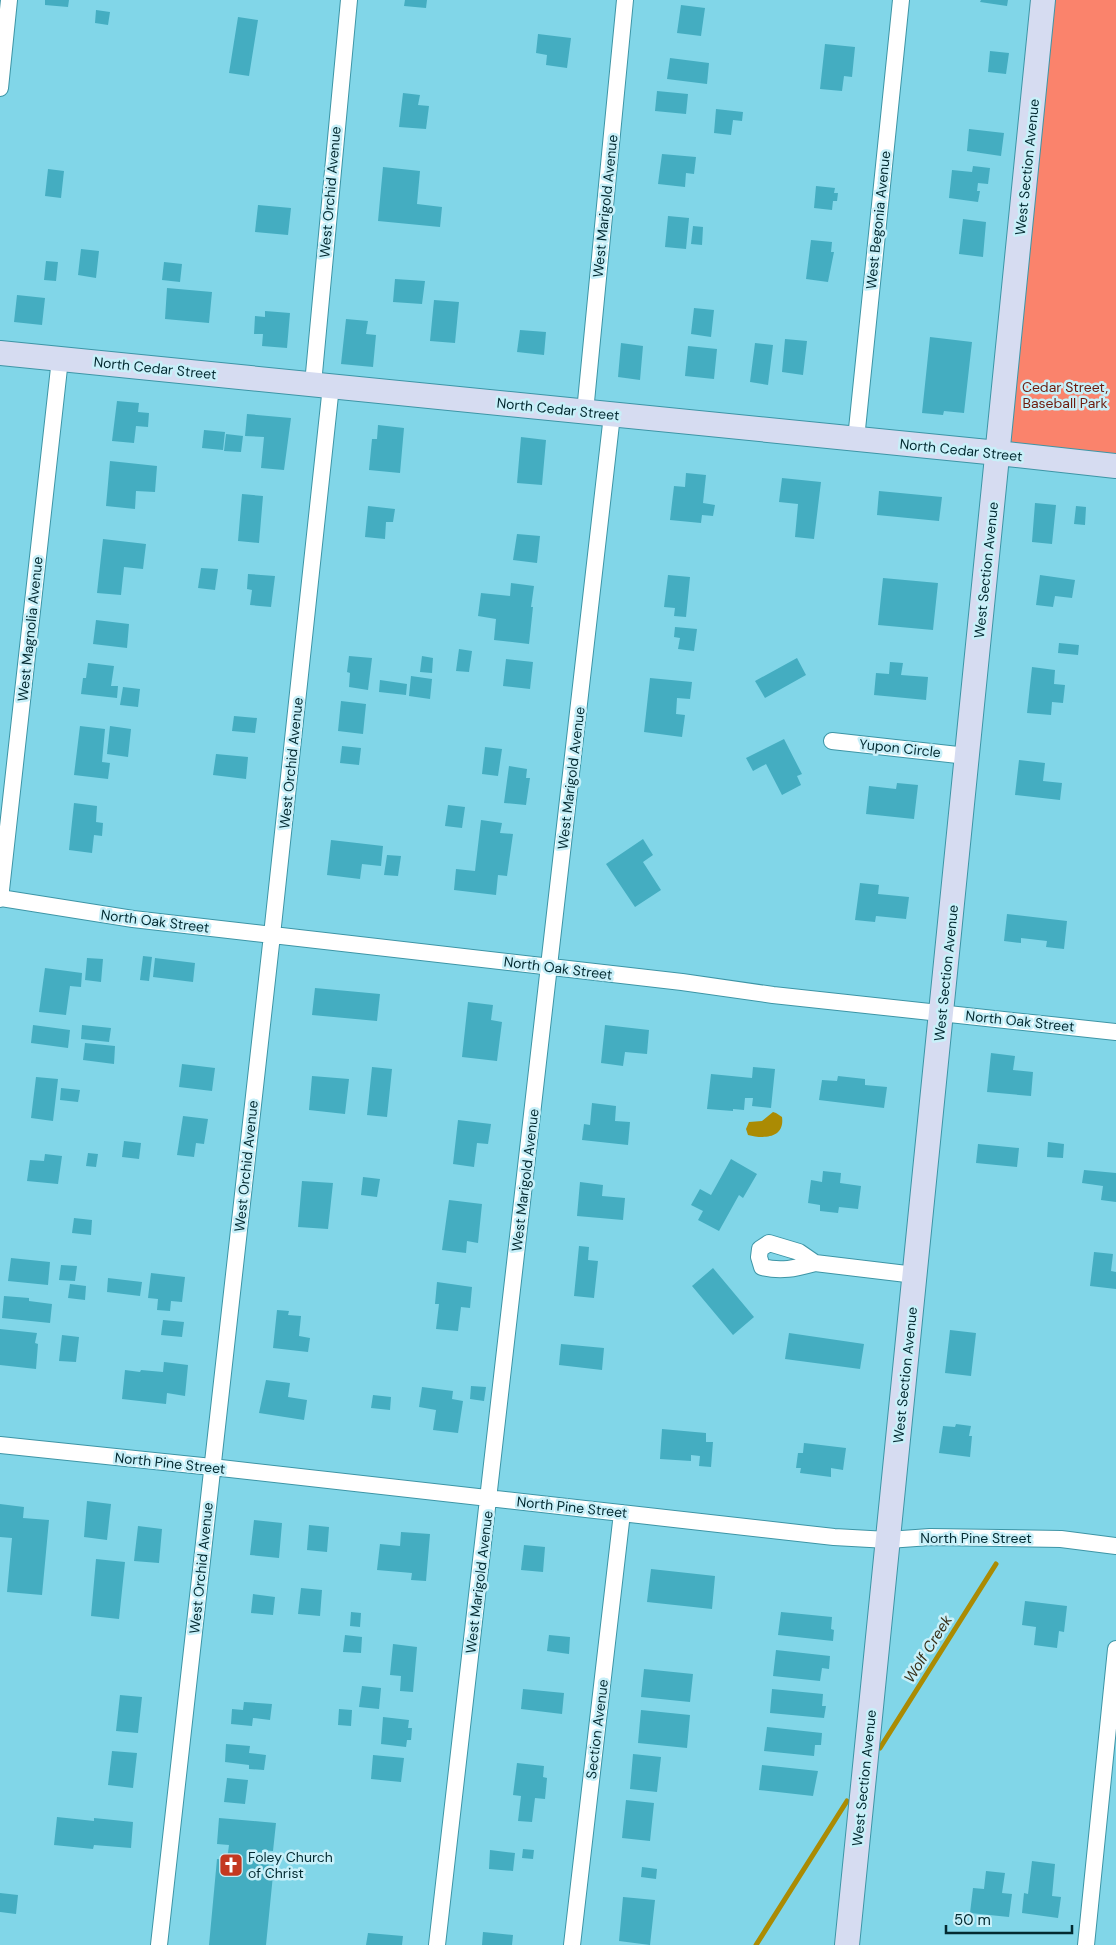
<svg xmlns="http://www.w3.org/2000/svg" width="1116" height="1945" viewBox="0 0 1116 1945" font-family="'DM Sans',sans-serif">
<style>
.green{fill:#fa836c}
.water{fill:#ab8b03}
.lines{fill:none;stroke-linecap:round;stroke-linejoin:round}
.stream{stroke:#ab8b03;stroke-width:5}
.building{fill:#44adc1}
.street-casing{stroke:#3d95a6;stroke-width:18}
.secondary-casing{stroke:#3d95a6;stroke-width:26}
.street{stroke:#fff;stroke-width:16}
.secondary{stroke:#d6dcf1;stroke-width:24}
.labels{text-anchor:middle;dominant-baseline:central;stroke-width:5;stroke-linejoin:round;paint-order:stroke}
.street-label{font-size:14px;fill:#032a31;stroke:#c8f0f9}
.park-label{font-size:14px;fill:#6d1c0e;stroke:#c8f0f9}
.poi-label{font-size:14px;fill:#032a31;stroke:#c8f0f9;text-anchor:start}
.water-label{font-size:15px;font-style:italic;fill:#383019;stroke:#c8f0f9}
</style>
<rect width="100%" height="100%" fill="#81d6e8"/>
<path class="green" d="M1045,0H1116V454L1011,443Z"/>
<path class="water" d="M773,1112L776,1113L782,1117C785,1139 763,1139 748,1135L746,1129L749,1122L762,1121Z"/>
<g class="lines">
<path class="stream" d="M880,1748L996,1564
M756,1945L847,1801"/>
</g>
<path class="building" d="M45,0H69L68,7L45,5Z
M405,0H427L426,8L404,6Z
M981,0H1008L1007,6L980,2Z
M681,5L705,8L701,36L677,33Z
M96,10L110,12L108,25L95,23Z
M238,17L258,20L249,76L229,73Z
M538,34L571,38L567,68L546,65L547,55L536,53Z
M825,44L855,47L852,77L844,76L842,91L820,89Z
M990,51L1009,53L1006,74L988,72Z
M670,58L709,63L707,84L667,79Z
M657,91L688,94L686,114L655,111Z
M403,93L420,95L418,105L429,106L426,129L399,127Z
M716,109L743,112L742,121L733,120L731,135L714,133Z
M969,129L1004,133L1001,156L967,151Z
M662,154L696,157L694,174L686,173L685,187L658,184Z
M973,166L990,168L988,184L978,183L977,191H980L978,202L949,198L952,170L972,172Z
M383,167L420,171L417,204L442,207L440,227L378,221Z
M48,169L64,171L61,198L45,196Z
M816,186L835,188L834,193H838L837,201H833L832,210L814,208Z
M258,205L291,208L288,235L255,232Z
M668,216L689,218L686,249L665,247Z
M963,219L986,222L983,257L959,254Z
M693,226L703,227L702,245L691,244Z
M811,240L832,242L831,252H834L828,282L806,279Z
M81,249L99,251L96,278L78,275Z
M46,261L58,262L56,281L44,280Z
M164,262L182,264L180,282L162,280Z
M395,279L425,281L422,304L393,302Z
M167,288L212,292L209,323L165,319Z
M17,295L45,298L42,325L14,322Z
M434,300L459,302L455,343L430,341Z
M694,308L714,310L711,337L691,334Z
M265,311L290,313L287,348L262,346L263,334H254L255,316L265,317Z
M346,319L368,321L366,334L376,335L373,367L341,364Z
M520,330L546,332L544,355L517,352Z
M930,337L972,342L964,413L944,411L943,415L922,413Z
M785,339L807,341L803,375L782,372Z
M621,343L643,346L640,380L618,377Z
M755,343L773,345L768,385L750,382Z
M688,346L717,349L714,379L685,376Z
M117,401L139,403L138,412L149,413L148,427L136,426L134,443L112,441Z
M247,414L291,418L284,470L261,468L264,437L245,436Z
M378,425L404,428L400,473L369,470L372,439H377Z
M204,430L225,432L223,450L202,448Z
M226,434L243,436L241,452L224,451Z
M521,437L546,440L542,485L517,483Z
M110,461L157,466L155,492L136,491L135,509L106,506Z
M686,473L706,475L703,503L715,505L713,516L702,515L701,523L670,520L674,486L685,487Z
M782,478L821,482L814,539L795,537L798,504L779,502Z
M879,491L942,497L939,521L877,515Z
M242,494L263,496L259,543L238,541Z
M1035,503L1056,505L1052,544L1032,542Z
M368,506L395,509L393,522H386L385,539L365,537Z
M1076,506L1086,507L1085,525L1074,524Z
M517,534L540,536L537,563L513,560Z
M103,539L146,544L143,569L124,567L121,595L97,593Z
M201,568L218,569L215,590L198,588Z
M248,574L275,576L271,607L250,605L252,590L247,589Z
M668,575L690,577L686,617L674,616L675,608L664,607Z
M1040,575L1075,580L1072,598L1055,596L1053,607L1036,605Z
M883,578L938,583L933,630L878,625Z
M511,583L534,586L531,607H533L529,644L494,640L496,619L478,616L481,593L510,596Z
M96,620L129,624L127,648L93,644Z
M675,627L697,629L694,651L678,649L680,638L674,637Z
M1059,643L1079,645L1078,655L1058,653Z
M459,649L472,651L469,672L456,671Z
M349,656L372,658L368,690L349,687L350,673L347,672Z
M422,656L433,658L432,673L420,672Z
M797,658L806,675L765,698L755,681Z
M506,659L533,662L530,689L503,686Z
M890,662L903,663L901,675L928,677L926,700L874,695L876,673L889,674Z
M88,663L114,666L111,686H118L117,698L81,694L83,678H86Z
M1032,667L1055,670L1054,684L1065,685L1063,703L1052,702L1051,715L1027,713Z
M411,676L432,679L430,699L409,696Z
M650,678L692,682L690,699L677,698L676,714L685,715L682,737L644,732Z
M380,680L407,684L406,695L379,692Z
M123,687L140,689L138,707L120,705Z
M341,701L366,704L363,734L338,731Z
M234,716L257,718L255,733L232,731Z
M80,726L105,729L102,762L110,763L108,779L74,775Z
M110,726L131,729L128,757L107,754Z
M784,739L802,774L797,776L801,785L782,795L766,764L753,771L746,758Z
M342,746L361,748L359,765L340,763Z
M485,747L502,749L498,776L482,774Z
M216,754L248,757L246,779L213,775Z
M1019,760L1045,763L1043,781L1062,783L1060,800L1015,795Z
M509,766L527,769L526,778H530L526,805L504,803Z
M897,783L918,785L914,819L866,814L869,786L896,789Z
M74,803L97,806L96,822L103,823L102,836L94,835L92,853L69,850Z
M448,805L465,807L462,828L445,826Z
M481,820L502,823L500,833L513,834L507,876L498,875L496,895L454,890L456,869L475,871Z
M643,839L653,855L643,862L661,890L635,907L606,864Z
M331,840L383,846L381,866L362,864L360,879L327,875Z
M387,855L401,856L398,876L384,875Z
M860,883L879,885L878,894L909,897L906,919L876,916L875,922L855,920Z
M1007,914L1067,921L1064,949L1046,947L1047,941L1021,938V943L1004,941Z
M143,956L152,957L149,981L140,980Z
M87,958L103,959L101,982L85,980Z
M155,958L195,963L193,982L153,977Z
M45,968L82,973L81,987L70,986L66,1015L39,1012Z
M315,988L380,994L377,1021L312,1015Z
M468,1002L493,1005L491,1020L502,1022L497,1061L462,1057Z
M33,1025L70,1030L68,1048L31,1043Z
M82,1025L111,1028L109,1042L81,1039Z
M605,1025L649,1030L647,1054L625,1052L623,1066L601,1063Z
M85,1043L115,1046L114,1064L83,1060Z
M991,1053L1015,1056L1013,1070L1033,1072L1031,1096L987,1092Z
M182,1064L215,1068L212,1091L179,1087Z
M372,1067L392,1069L387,1117L367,1115Z
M753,1067L775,1069L771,1108L752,1106L753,1098H745L744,1110L733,1109V1111L707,1109L711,1074L752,1078Z
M312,1076L349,1079L345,1114L309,1110Z
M838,1076L865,1079V1085L887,1087L884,1108L819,1100L822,1080L837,1081Z
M36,1077L58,1079L53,1121L31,1118Z
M61,1088L80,1090L78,1102L60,1100Z
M592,1103L616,1106L615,1121L630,1122L628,1145L582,1140L584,1124L590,1125Z
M183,1116L208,1119L204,1144L196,1143L194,1157L177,1155Z
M458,1120L491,1124L488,1144L477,1143L474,1167L453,1164Z
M124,1141L141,1143L139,1159L122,1157Z
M1048,1142L1064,1144L1063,1158L1047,1157Z
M978,1144L1019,1148L1017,1167L976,1163Z
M88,1153L98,1154L96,1167L86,1166Z
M45,1154L62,1156L58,1184L27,1181L30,1160L44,1161Z
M731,1159L757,1174L743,1198L739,1195L719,1231L698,1220L703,1211L691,1205L700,1189L711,1195Z
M1084,1170L1116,1173V1202L1101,1200L1103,1186L1082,1183Z
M823,1171L841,1173L840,1183L861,1186L858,1209L839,1207L838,1213L820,1211V1205L808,1203L811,1180L822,1182Z
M363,1177L380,1179L377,1197L361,1195Z
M302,1181L333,1183L328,1229L298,1227Z
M580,1182L603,1185L602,1196L625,1198L623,1220L577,1216Z
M449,1200L482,1204L478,1243L467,1241L466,1253L442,1250Z
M74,1218L92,1220L91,1235L72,1233Z
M579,1246L589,1247L588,1260L598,1261L594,1298L574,1296Z
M1094,1252L1113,1254L1111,1271L1116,1272V1289L1090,1286Z
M11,1258L50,1262L48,1285L8,1281Z
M61,1265L77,1266L75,1281L59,1280Z
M713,1268L754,1317L733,1335L692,1286Z
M151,1273L185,1277L182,1302L171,1301L170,1311L157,1310L158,1299L148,1298Z
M108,1278L142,1282L140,1296L107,1292Z
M437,1282L472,1287L470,1308L461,1307L458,1331L436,1329L439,1304H435Z
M70,1284L86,1286L85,1300L68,1298Z
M4,1296L29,1298V1301L52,1304L50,1323L2,1318Z
M277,1310L289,1311L288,1315L301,1316L299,1336L310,1338L308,1352L273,1348Z
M163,1320L184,1322L182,1337L161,1335Z
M0,1329L37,1333L35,1343L38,1344L36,1369L0,1365Z
M950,1330L976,1333L971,1376L945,1373Z
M789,1333L864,1344L860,1369L785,1359Z
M62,1335L79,1337L76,1362L59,1361Z
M561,1344L604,1348L602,1370L559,1365Z
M164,1362L188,1365L185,1396L167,1393L166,1404L122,1399L125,1370L140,1372L141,1370L163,1372Z
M266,1380L290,1383L288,1397L307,1400L304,1420L259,1413Z
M471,1386L486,1387L484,1401L470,1399Z
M422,1387L453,1391L452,1399L463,1401L458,1433L433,1430L436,1410L419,1407Z
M373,1395L391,1397L390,1410L371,1408Z
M956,1424L971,1426L969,1436H972L970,1457L939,1453L943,1426L955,1427Z
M662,1429L706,1433V1442H713L711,1467L699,1466L700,1456L691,1455V1461L660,1459Z
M804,1443L846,1448L843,1470L831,1468V1477L800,1473L801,1468H796L798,1453H803Z
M87,1501L111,1504L107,1540L84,1537Z
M0,1504L24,1507L23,1518L49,1520L42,1595L7,1592L12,1538L0,1537Z
M254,1520L282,1523L279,1558L250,1555Z
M309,1525L329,1527L327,1552L307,1550Z
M138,1526L162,1529L159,1563L134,1561Z
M401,1532L430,1534L426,1581L411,1580L412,1573L377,1570L380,1544L400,1546Z
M524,1545L545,1547L543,1572L521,1570Z
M96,1559L125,1562L119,1619L91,1616Z
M651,1569L715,1576L712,1609L647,1602Z
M301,1588L322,1590L320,1616L298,1614Z
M253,1594L275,1597L273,1615L251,1613Z
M1025,1601L1067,1606L1064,1632L1059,1631L1057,1648L1034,1645L1036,1627L1022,1625Z
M351,1612L361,1613L360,1627L350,1626Z
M781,1612L832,1617L831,1629L834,1630L833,1641L778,1635Z
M345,1635L362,1637L361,1653L343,1652Z
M549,1635L570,1637L569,1654L547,1651Z
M393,1644L417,1647L413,1692L400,1691L401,1676L390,1675Z
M776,1650L830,1656L829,1669L822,1668L820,1681L773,1676Z
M644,1669L693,1674L690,1702L641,1697Z
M362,1686L381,1688L379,1709L359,1707Z
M523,1689L564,1693L562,1714L521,1709Z
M772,1689L823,1694L822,1706H826L824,1718L770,1713Z
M120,1695L142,1697L138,1733L116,1731Z
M244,1702L272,1704L270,1720L253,1718L252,1726L231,1724L232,1709L243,1710Z
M339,1709L352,1710L351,1726L338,1725Z
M641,1710L690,1715L687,1748L638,1743Z
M383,1717L409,1720L408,1728H412L411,1740H407L406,1747L381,1744Z
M767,1727L822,1733L821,1745H815L814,1756L764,1751Z
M226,1744L250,1746L249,1753L266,1755L264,1770L249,1769V1765L225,1762Z
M112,1751L137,1753L133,1788L108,1785Z
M633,1754L661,1757L657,1792L630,1789Z
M373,1755L404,1758L401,1782L371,1779Z
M517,1763L544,1766L543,1777L547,1778L545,1799L535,1798L532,1822L518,1821L521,1796L513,1795Z
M762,1765L818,1771L813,1796L759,1790Z
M227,1778L248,1780L245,1804L224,1802Z
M626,1800L654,1803L650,1841L622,1838Z
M57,1817L94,1821V1818L133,1822L131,1848L94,1845L93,1849L54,1845Z
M219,1818L276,1823L273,1851L262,1850L261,1864L274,1865L266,1945H209L217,1859L227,1860L229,1845L217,1844Z
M523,1849L534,1850L533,1859L522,1858Z
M490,1850L515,1853L513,1871L489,1869Z
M1032,1861L1055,1864L1052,1896L1061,1897L1058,1918L1022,1913L1024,1893L1028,1894Z
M642,1867L657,1869L656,1879L641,1877Z
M986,1871L1005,1873L1002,1893L1012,1894L1009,1917L970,1913L973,1888L984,1889Z
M0,1893L18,1895L16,1914L0,1912Z
M623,1897L655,1900L650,1945L619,1941Z
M483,1932L513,1935L512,1945H482Z
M368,1933L403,1936L402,1945H366Z"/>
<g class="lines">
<g class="street-casing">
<path id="street" d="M0,88L9,0
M313,384L349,0
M585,412L625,0
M856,439L901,0
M832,741L967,756
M0,898L133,919L682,982L773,995L1116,1032
M0,899L60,359
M769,1243L799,1252L815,1263C796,1268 782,1272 762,1267L759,1257L760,1249Z
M815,1263L915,1275
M0,1445L212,1467L834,1537L888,1540L930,1537L1061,1539L1116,1546
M159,1945L272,935L331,386
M437,1945L612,415
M572,1945L622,1513
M1086,1945L1116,1649"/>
</g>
<g class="secondary-casing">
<path id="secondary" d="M0,353L998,453L1116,466
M847,1945L1043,0"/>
</g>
<use href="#street" class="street"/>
<use href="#secondary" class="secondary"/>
</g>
<defs>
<g id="church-square" transform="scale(1.25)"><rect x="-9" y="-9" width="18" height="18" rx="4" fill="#c43921" stroke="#c8f0f9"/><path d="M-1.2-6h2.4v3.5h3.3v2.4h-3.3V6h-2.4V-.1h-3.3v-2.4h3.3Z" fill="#fff"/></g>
</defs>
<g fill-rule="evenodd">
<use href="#church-square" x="231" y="1865"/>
</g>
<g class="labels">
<g class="street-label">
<text transform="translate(1027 167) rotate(-84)">West Section Avenue</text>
<text transform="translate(330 192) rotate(-85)">West Orchid Avenue</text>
<text transform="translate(605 206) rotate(-84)">West Marigold Avenue</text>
<text transform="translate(878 220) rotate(-84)">West Begonia Avenue</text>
<text transform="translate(155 368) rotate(6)">North Cedar Street</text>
<text transform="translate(558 409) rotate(6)">North Cedar Street</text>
<text transform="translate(961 450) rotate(6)">North Cedar Street</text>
<text transform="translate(986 570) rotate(-84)">West Section Avenue</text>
<text transform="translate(30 629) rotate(-84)">West Magnolia Avenue</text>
<text transform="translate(900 748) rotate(6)">Yupon Circle</text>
<text transform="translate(291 763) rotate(-84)">West Orchid Avenue</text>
<text transform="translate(571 778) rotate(-83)">West Marigold Avenue</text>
<text transform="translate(155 921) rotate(7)">North Oak Street</text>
<text transform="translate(558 968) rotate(7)">North Oak Street</text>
<text transform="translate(946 973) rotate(-84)">West Section Avenue</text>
<text transform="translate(1020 1021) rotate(6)">North Oak Street</text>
<text transform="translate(246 1166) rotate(-84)">West Orchid Avenue</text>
<text transform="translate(525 1180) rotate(-83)">West Marigold Avenue</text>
<text transform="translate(905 1375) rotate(-84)">West Section Avenue</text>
<text transform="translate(170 1463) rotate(6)">North Pine Street</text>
<text transform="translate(572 1507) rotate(6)">North Pine Street</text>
<text x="976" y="1538">North Pine Street</text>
<text transform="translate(201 1568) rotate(-84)">West Orchid Avenue</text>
<text transform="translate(479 1582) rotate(-83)">West Marigold Avenue</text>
<text transform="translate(597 1729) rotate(-83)">Section Avenue</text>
<text transform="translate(864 1778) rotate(-84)">West Section Avenue</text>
</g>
<g class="park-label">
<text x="1065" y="387">Cedar Street,<tspan x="1065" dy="16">Baseball Park</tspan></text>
</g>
<g class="poi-label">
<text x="248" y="1857">Foley Church<tspan x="248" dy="16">of Christ</tspan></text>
</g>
<g class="water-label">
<text transform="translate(928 1649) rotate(-58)">Wolf Creek</text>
</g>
</g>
<path d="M946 1925v8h126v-8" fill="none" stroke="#032a31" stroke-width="2.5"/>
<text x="954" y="1925" font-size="15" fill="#032a31" stroke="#c8f0f9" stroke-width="4" paint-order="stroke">50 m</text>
</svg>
